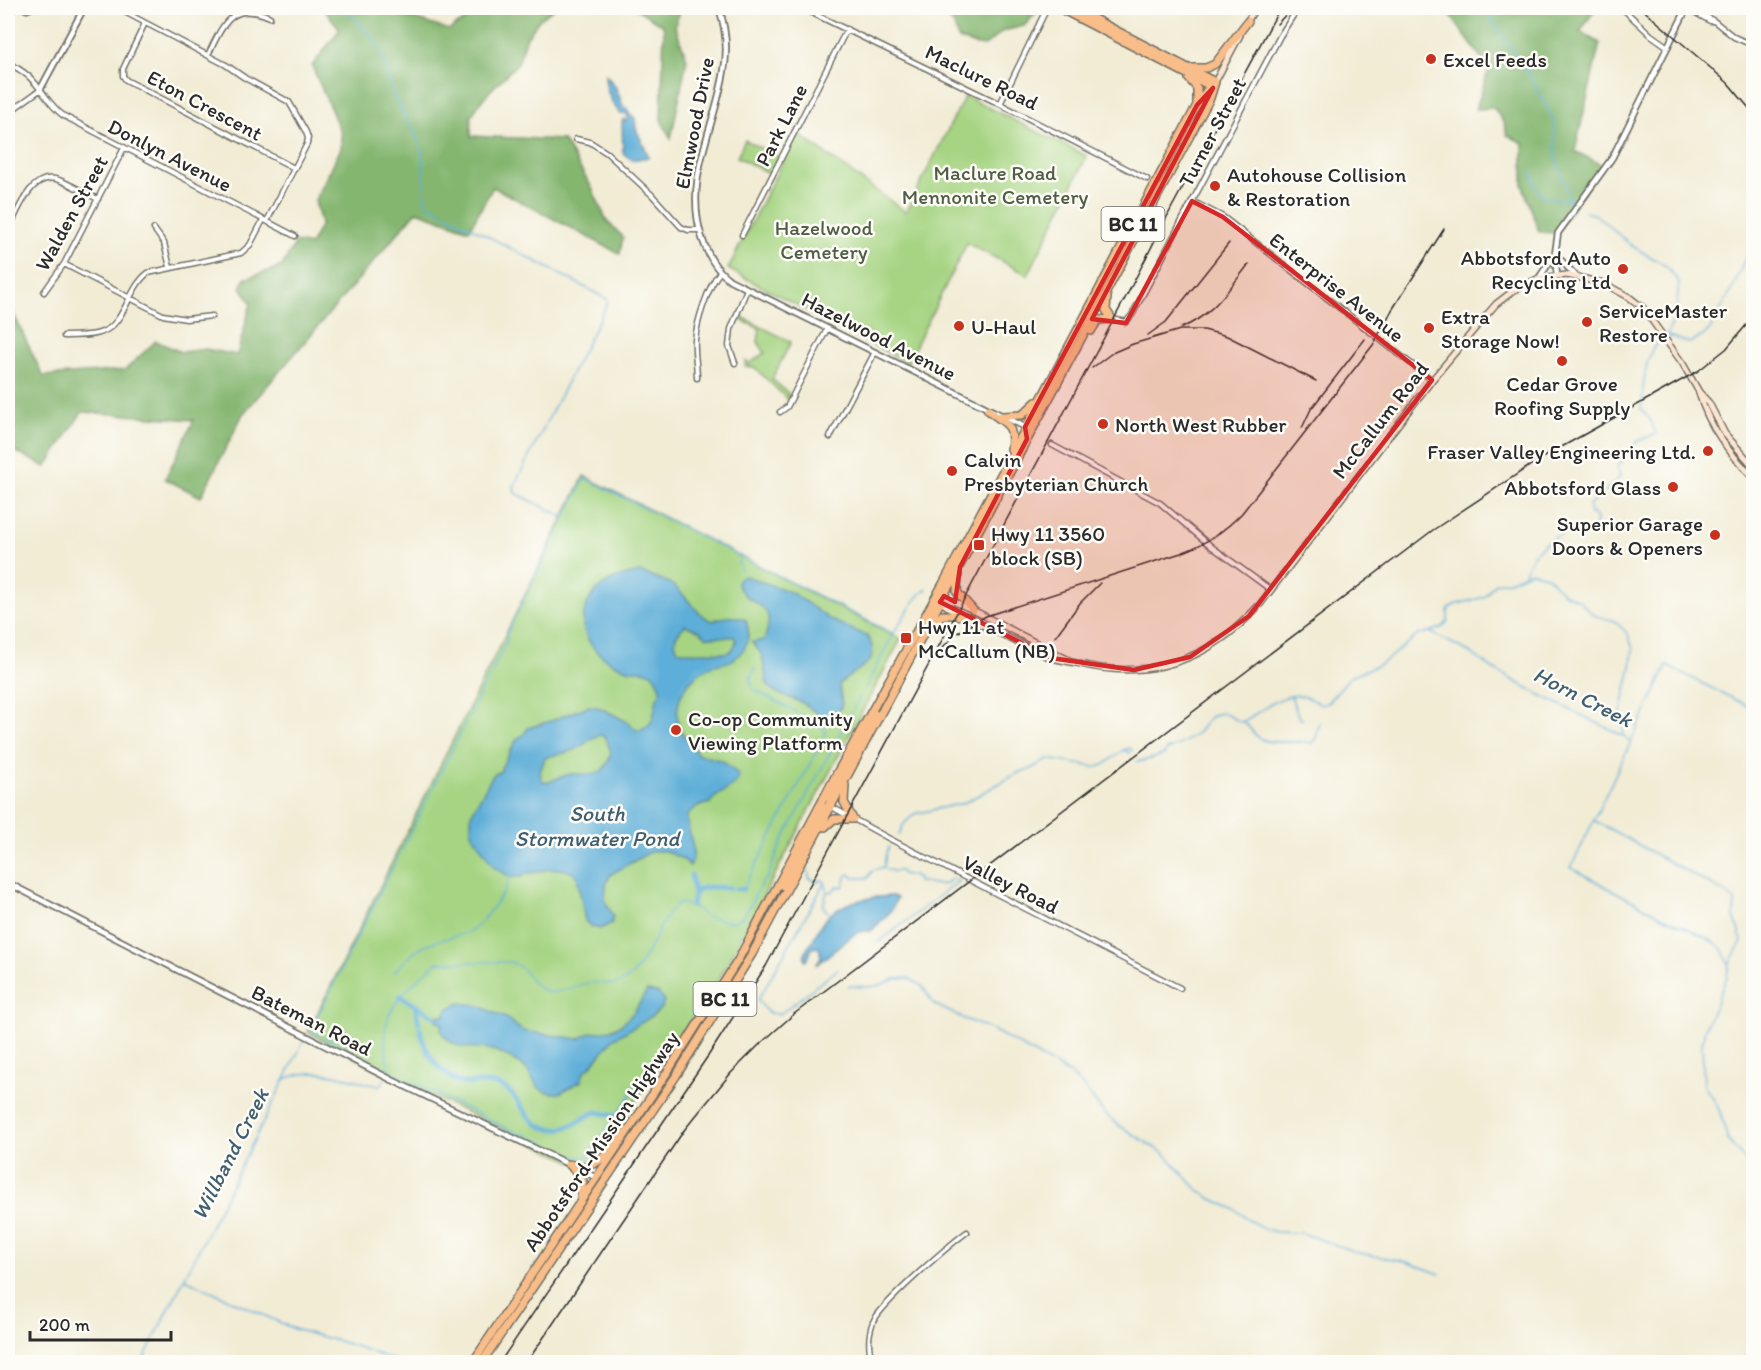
<svg xmlns="http://www.w3.org/2000/svg" width="1761" height="1370" viewBox="0 0 1761 1370" font-family="Itim,sans-serif">
<style>
.green{fill:#a6d482;stroke:#688056;stroke-width:1.5}
.forest{fill:#84b670;stroke:#58704e;stroke-width:1.5}
.water{fill:#5daed8;stroke:#446c82;stroke-width:1.5;fill-rule:evenodd}
.lines{fill:none;stroke-linecap:round;stroke-linejoin:round}
.stream{stroke:#5daed8;stroke-width:1.5}
.canal{stroke:#5daed8;stroke-width:5}
.minor-casing{stroke:#716f66;stroke-width:7}
.tertiary-casing{stroke:#716f66;stroke-width:8}
.secondary-casing{stroke:#716f66;stroke-width:8}
.trunk-casing{stroke:#716f66;stroke-width:10}
.motorway-casing{stroke:#716f66;stroke-width:10}
.minor{stroke:#fff;stroke-width:4}
.tertiary{stroke:#fff;stroke-width:4.5}
.secondary{stroke:#fce5d0;stroke-width:5}
.trunk{stroke:#f8bd89;stroke-width:7}
.motorway{stroke:#f8bd89;stroke-width:7}
.rail{stroke:#2b2b2b;stroke-width:1.5}
.marked{fill:#d62828;fill-opacity:0.2;stroke:#d62828;stroke-width:4.5;stroke-linejoin:round}
.poi-dot{fill:#c8321e;stroke:#fdfcf7;stroke-width:2}
.labels{text-anchor:middle;dominant-baseline:central;stroke-width:5;stroke-linejoin:round;paint-order:stroke}
.shield{fill:#fdfcf7;stroke:#6a6a68;stroke-width:1.5}
.shield-label{font-size:20px;font-weight:bold;fill:#2b2b2b}
.poi-label{font-size:21px;fill:#2b2b2b;stroke:#fdfcf7;text-anchor:start}
.street-label{font-size:21px;fill:#2b2b2b;stroke:#fdfcf7}
.park-label{font-size:21px;fill:#505e45;stroke:#fdfcf7}
.water-label{font-size:22px;font-style:italic;fill:#3f5f70;stroke:#fdfcf7}
</style>
<rect width="100%" height="100%" fill="#fdfcf7"/>
<filter id="ink" filterUnits="userSpaceOnUse"><feTurbulence type="fractalNoise" baseFrequency=".0167" numOctaves="2"/><feDisplacementMap in="SourceGraphic" scale="12" xChannelSelector="R" yChannelSelector="G"/><feConvolveMatrix kernelMatrix="1 2 1 2 8 2 1 2 1" color-interpolation-filters="sRGB"/></filter>
<filter id="wash" filterUnits="userSpaceOnUse"><feTurbulence type="fractalNoise" baseFrequency=".008" numOctaves="4" result="noise"/><feDisplacementMap in="SourceGraphic" scale="24" xChannelSelector="R" yChannelSelector="G"/><feGaussianBlur stdDeviation="1.35" result="paint"/><feColorMatrix in="noise" values="0 0 0 0 0 0 0 0 0 0 0 0 0 0 0 0 0 1.4 0 .05"/><feComposite in="paint" operator="in"/></filter>
<g filter="url(#wash)">
<rect width="100%" height="100%" fill="#f2ecd5"/>
<path class="green" d="M965,96L1087,156L1028,275L967,243L907,363L728,269L797,133L906,212Z
M745,140L779,157L770,174L737,157Z
M742,317L791,342L772,379L789,394L787,399L754,367L745,366L746,361L750,363L765,353L758,342L760,329L741,320Z
M584,476L901,639L720,977L605,1146L587,1163H575L393,1078L308,1032Z"/>
<path class="forest" d="M323,8H379L449,30L484,8H555L539,20L527,37L518,63L485,96L471,116V136L563,140L591,186L607,221L623,237L620,254L493,187L469,230L417,211L243,414L201,497L165,479L194,420L82,412L46,467L8,448V302L43,376L125,370L156,341L181,352L206,349L237,355L251,303L241,287L244,279L282,266L296,242L310,245L321,224L315,201L341,148V133L312,66L340,29Z
M635,8H681L675,26L687,59L671,139L661,120L664,29L662,25Z
M928,8H1037L1040,9L1024,26L1003,31L985,46L972,44L958,39L954,25L946,17C939,16 931,16 928,8Z
M1445,8H1596L1580,32L1600,43L1575,151L1602,165L1556,233L1539,232L1523,186V143L1507,135L1504,123L1494,108L1476,109L1489,69Z"/>
<path class="water" d="M605,74L615,86L624,108H627L628,112L635,118L636,129L649,157L632,160L623,153L622,122L623,119L625,121L627,120L628,116L625,113L620,114C611,101 605,91 605,74Z
M640,572C651,577 664,579 674,586C688,597 697,615 712,621C725,616 733,615 746,620C751,636 748,650 732,660C726,664 717,663 710,667C688,677 674,698 678,723C680,735 692,743 697,754L723,761L739,775C736,791 718,790 710,803L696,807L687,816C687,833 699,852 690,866L683,859L665,851H652L611,874L606,884L605,900L613,916L612,923L600,929L590,926L585,921L577,876C562,863 542,872 525,874L522,877H510L494,867L471,833V814L493,775L501,771V768L517,739L524,734L528,728L557,719L562,716L589,706L601,708L624,720L638,731L649,725L653,718L657,698L661,691C659,686 656,674 649,672C643,669 634,671 627,669C599,661 573,634 587,604C597,583 618,576 640,572ZM685,625L700,631L706,637H734L736,640C733,658 721,652 708,652C695,652 691,654 678,650L675,643L676,636ZM601,735L606,738L611,753C604,778 595,774 574,774C566,774 553,780 547,783L542,781L540,772L545,758C554,754 566,754 574,750C585,746 589,737 601,735Z
M745,576L791,592L831,620L867,636C873,644 874,651 870,661L839,684L842,704C840,712 833,719 825,718C818,717 814,711 809,707C796,697 777,698 767,684L762,655L752,642L764,640C780,598 748,610 737,584L739,578Z
M892,896L897,898L891,911L871,931H863L855,934L816,965L821,957L819,947L812,948L808,959L805,960C803,952 807,949 811,943C815,936 818,929 823,922C839,901 868,897 892,896Z
M647,991L658,993L664,1000L662,1008L648,1019L613,1039L591,1066L584,1072L581,1081L560,1093C541,1094 537,1088 529,1073C524,1064 507,1056 498,1052C476,1042 458,1057 441,1031L442,1024L437,1021L434,1016H444L447,1009L460,1003L477,1005L506,1018L523,1031L579,1039L590,1033L611,1030L622,1024L634,1012Z"/>
<g class="lines">
<path class="stream" d="M344,8C356,21 373,34 380,50C386,65 387,81 394,95C402,113 415,130 421,149C427,167 420,187 427,204L607,299L608,302L514,486L515,493L564,517
M1483,8L1530,76L1554,120L1556,158L1570,200L1544,198L1536,188L1531,172
M1585,212L1596,215L1632,246L1666,266L1679,282L1676,314L1666,337
M1668,336L1689,343L1703,336L1710,329L1733,287L1754,238
M741,557L738,563L741,570
M1525,574L1531,571L1548,577L1563,593L1579,600L1593,615L1615,621L1628,634L1633,649L1631,667L1621,713L1624,736
M1430,632L1471,653L1491,668L1540,695L1624,736L1630,742
M865,688C878,664 906,603 927,589
M1291,696L1299,718L1303,719
M1754,709L1667,666L1571,868L1659,915L1701,935L1715,943L1722,949L1729,965L1727,977L1705,1029L1702,1045L1704,1086L1715,1101L1720,1112L1728,1140L1754,1172
M1244,723C1251,727 1253,735 1261,739C1271,745 1298,740 1312,743L1316,738L1320,722
M1123,750L1130,748L1132,751
M1137,761C1147,762 1155,757 1165,754L1166,750C1175,747 1187,741 1195,735C1204,728 1210,709 1225,714C1231,716 1234,720 1242,722C1268,708 1290,681 1321,705L1327,703L1351,676L1381,664L1418,635L1442,628L1448,621V610L1454,605L1484,597L1495,583L1509,581L1523,575L1533,555L1545,543L1565,532H1585L1594,529L1597,519L1595,515L1590,514L1589,506L1619,478L1620,474L1617,468L1619,463L1625,460L1624,456L1638,441L1656,434L1651,421L1641,409C1644,390 1643,350 1662,339
M1595,821L1724,892L1735,900L1734,916L1742,941L1729,964
M899,835L903,825L914,814L964,803L1020,772L1029,770L1048,759L1095,767L1104,765L1123,750L1130,753
M774,860L783,840L860,697
M808,868L809,878L817,882L822,880L825,882L827,891L832,892L837,886L843,887L847,875L850,874L853,878H868L873,870L884,867L886,853L889,847
M885,869L892,871H901L903,875H913L918,878V882C929,881 938,888 949,882L951,878L958,881
M825,882L758,1000C767,1011 764,1014 780,1014L838,969
M743,889L826,734L824,727L753,689L750,678L755,669
M827,891L823,906L830,915
M482,921L504,892L510,877
M879,942L959,881
M393,973C405,961 415,949 431,943C447,936 467,937 480,924
M848,986L869,987L880,985L895,979L909,978L922,986L934,1004L962,1018L993,1030L1070,1074L1082,1085L1105,1114L1118,1125L1165,1154L1196,1188L1208,1197L1234,1209L1261,1228L1276,1232L1302,1233L1359,1253L1404,1261L1440,1274
M310,1031L507,641L506,635L585,478L894,634
M312,1031L319,1035
M324,1037L401,1076
M387,1075L389,1071C388,1060 385,1049 385,1038C383,1005 415,982 437,962H510C528,966 530,987 548,992C556,994 579,985 588,983C597,981 606,985 615,984C646,979 655,921 678,903L692,906L707,917L733,922L744,916L762,883L768,877L774,860L777,861
M285,1079L304,1040
M406,1079L521,1135L524,1134L578,1158L587,1157L637,1086L641,1091
M185,1279L294,1329L352,1345L399,1362
M142,1362L285,1079C308,1069 328,1073 352,1079C362,1081 370,1086 380,1085L385,1079
M522,1362L528,1357L540,1362"/>
<path class="canal" d="M691,875L694,894
M736,889H743
M692,906C693,901 693,895 696,892C702,884 721,888 730,888
M400,996L434,1016
M415,1005L419,1023
M420,1029C425,1049 431,1062 448,1075C453,1079 458,1083 465,1083C479,1084 493,1080 506,1089C524,1102 526,1128 554,1129C571,1130 581,1117 596,1112L616,1116"/>
</g>
</g>
<g filter="url(#ink)">
<g class="lines">
<g class="minor-casing">
<path id="minor" d="M23,8L27,10L32,8
M117,8L226,65L245,78L289,102L306,132L308,138L307,144L267,221
M802,8L1000,104L1147,179
M1622,8L1651,35L1668,47
M1687,8L1693,9L1714,21H1710Z
M1714,21L1734,37L1748,43
M145,23L123,69V76L126,80L294,168
M208,55C223,25 231,0 270,17
M8,63C18,68 28,74 35,83C45,94 51,107 64,116L295,236
M1000,104L1046,10
M8,113L40,90
M576,139L590,142L607,153L652,195L681,227L688,230H699
M1192,201L1223,217L1432,380
M154,229L164,243L170,267
M8,231C17,213 31,170 59,180C72,185 85,193 98,199
M742,235L847,29
M64,264L163,315L186,319L212,316
M44,292L64,264L124,148
M1112,319L1126,322L1132,315L1280,36L1298,8
M64,336C76,335 91,337 102,332C125,324 128,288 148,273L241,253L250,245L263,220
M735,363L729,346L731,329L747,289
M697,378C697,365 694,353 695,340C697,321 708,286 720,272
M780,412L787,407L827,329
M830,437L875,352
M1052,445L1160,503L1212,547L1271,590
M830,806L888,838L1180,988
M873,1362C868,1350 868,1335 873,1322C882,1303 948,1246 967,1232"/>
</g>
<g class="tertiary-casing">
<path id="tertiary" d="M719,8C726,29 728,49 724,71C715,128 683,179 702,238C708,255 715,269 730,280L1025,427
M40,90L84,8
M1555,254L1576,276
M1557,276L1555,254L1558,233L1612,158L1687,8
M1539,278L1555,254
M8,883L392,1080L597,1178"/>
</g>
<g class="secondary-casing">
<path id="secondary" d="M1247,22L1255,8
M1215,82L1240,35
M1699,393C1709,427 1729,453 1754,478
M941,596L973,610L1069,660
M939,600C954,614 977,622 995,631C1013,640 1030,650 1049,657C1057,660 1067,661 1076,663C1150,682 1211,660 1261,603L1432,380L1478,325L1496,304L1513,291L1539,278L1567,275L1603,283L1629,297L1643,308L1683,364L1699,392L1709,403L1725,434L1754,467"/>
</g>
<g class="trunk-casing">
<path id="trunk" d="M1107,297L1106,310L1112,319
M1091,331L1098,320L1112,319
M988,410C1005,425 1015,422 1011,449
M1002,416L1022,415L1036,402
M958,574L957,592L973,610
M932,626L942,615H956L969,618
M845,785L844,802L853,819
M825,827L834,819H853
M783,886L824,810L829,805L834,789L875,714
M568,1164C598,1172 606,1155 622,1133
M570,1165L583,1181L581,1196
M473,1362L670,1068L738,960L837,773L943,584L1197,105L1213,81L1215,82L1210,98L752,954L676,1076L482,1362"/>
</g>
<g class="motorway-casing">
<path id="motorway" d="M1059,8L1210,86
M1073,8L1213,81
M1192,68H1206L1215,64L1248,21
M1189,79L1197,88V105"/>
</g>
<use href="#minor" class="minor"/>
<use href="#tertiary" class="tertiary"/>
<use href="#secondary" class="secondary"/>
<use href="#trunk" class="trunk"/>
<use href="#motorway" class="motorway"/>
<path class="rail" d="M1641,8L1728,83L1754,114
M1277,24L1292,8
M1181,328C1212,316 1229,289 1249,264
M1148,335L1166,322L1229,243
M1092,368L1112,353L1133,344L1180,330H1204L1227,336L1316,381
M1302,428L1311,409L1365,339
M1055,637L1080,603L1100,583
M942,648L957,633L986,616L1181,553C1206,544 1224,532 1242,513L1373,345L1392,310L1444,229
M500,1362L710,1053L766,966L961,605L1129,291L1172,207L1280,8
M527,1362L685,1129L731,1073L759,1045L794,1014L1433,530L1540,459L1698,371L1726,349L1754,316"/>
</g>
</g>
<path class="marked" d="M1213,88L1092,319L1126,323L1192,201L1223,217L1432,380L1249,616L1190,657L1134,670L1051,658L940,602L944,596L955,602L960,567L1027,439L1025,427L1197,105Z"/>
<g class="poi-dot">
<circle cx="1431" cy="59" r="6"/>
<circle cx="1215" cy="186" r="6"/>
<circle cx="1623" cy="269" r="6"/>
<circle cx="1587" cy="322" r="6"/>
<circle cx="959" cy="326" r="6"/>
<circle cx="1429" cy="328" r="6"/>
<circle cx="1562" cy="361" r="6"/>
<circle cx="1103" cy="424" r="6"/>
<circle cx="1708" cy="451" r="6"/>
<circle cx="952" cy="471" r="6"/>
<circle cx="1673" cy="487" r="6"/>
<circle cx="1715" cy="535" r="6"/>
<rect x="973" y="539" width="12" height="12" rx="3"/>
<rect x="900" y="632" width="12" height="12" rx="3"/>
<circle cx="676" cy="730" r="6"/>
</g>
<g class="labels">
<g class="shield">
<rect x="1101.5" y="207" width="63" height="34" rx="4.5"/>
<rect x="693.5" y="982" width="63" height="34" rx="4.5"/>
</g>
<g class="shield-label">
<text x="1133" y="224">BC 11</text>
<text x="725" y="999">BC 11</text>
</g>
<g class="poi-label">
<text x="1443" y="59">Excel Feeds</text>
<text x="1227" y="174">Autohouse Collision<tspan x="1227" dy="24">&amp; Restoration</tspan></text>
<text x="1611" y="257" text-anchor="end">Abbotsford Auto<tspan x="1611" dy="24">Recycling Ltd</tspan></text>
<text x="1599" y="310">ServiceMaster<tspan x="1599" dy="24">Restore</tspan></text>
<text x="1441" y="316">Extra<tspan x="1441" dy="24">Storage Now!</tspan></text>
<text x="971" y="326">U-Haul</text>
<text x="1562" y="383" text-anchor="middle">Cedar Grove<tspan x="1562" dy="24">Roofing Supply</tspan></text>
<text x="1115" y="424">North West Rubber</text>
<text x="1696" y="451" text-anchor="end">Fraser Valley Engineering Ltd.</text>
<text x="964" y="459">Calvin<tspan x="964" dy="24">Presbyterian Church</tspan></text>
<text x="1661" y="487" text-anchor="end">Abbotsford Glass</text>
<text x="1703" y="523" text-anchor="end">Superior Garage<tspan x="1703" dy="24">Doors &amp; Openers</tspan></text>
<text x="991" y="533">Hwy 11 3560<tspan x="991" dy="24">block (SB)</tspan></text>
<text x="918" y="626">Hwy 11 at<tspan x="918" dy="24">McCallum (NB)</tspan></text>
<text x="688" y="718">Co-op Community<tspan x="688" dy="24">Viewing Platform</tspan></text>
</g>
<g class="street-label">
<text transform="translate(982 77) rotate(26)">Maclure Road</text>
<text transform="translate(205 105) rotate(28)">Eton Crescent</text>
<text transform="translate(694 123) rotate(-79)">Elmwood Drive</text>
<text transform="translate(781 125) rotate(-63)">Park Lane</text>
<text transform="translate(1212 132) rotate(-62)">Turner Street</text>
<text transform="translate(170 155) rotate(27)">Donlyn Avenue</text>
<text transform="translate(71 213) rotate(-61)">Walden Street</text>
<text transform="translate(1337 287) rotate(38)">Enterprise Avenue</text>
<text transform="translate(879 336) rotate(27)">Hazelwood Avenue</text>
<text transform="translate(1380 420) rotate(-52)">McCallum Road</text>
<text transform="translate(1011 884) rotate(27)">Valley Road</text>
<text transform="translate(312 1020) rotate(27)">Bateman Road</text>
<text transform="translate(601 1141) rotate(-56)">Abbotsford-Mission Highway</text>
</g>
<g class="park-label">
<text x="995" y="172">Maclure Road<tspan x="995" dy="24">Mennonite Cemetery</tspan></text>
<text x="824" y="227">Hazelwood<tspan x="824" dy="24">Cemetery</tspan></text>
</g>
<g class="water-label">
<text transform="translate(1583 697) rotate(27)">Horn Creek</text>
<text x="597" y="813">South<tspan x="597" dy="25">Stormwater Pond</tspan></text>
<text transform="translate(230 1154) rotate(-63)">Willband Creek</text>
</g>
</g>
<rect width="1761" height="1370" fill="none" stroke="#fdfcf7" stroke-width="30"/>
<path d="M30 1331v9h141v-9" fill="none" stroke="#2b2b2b" stroke-width="3"/>
<text x="39" y="1331" font-size="18" fill="#2b2b2b" stroke="#fdfcf7" stroke-width="4.5" paint-order="stroke">200 m</text>
</svg>
